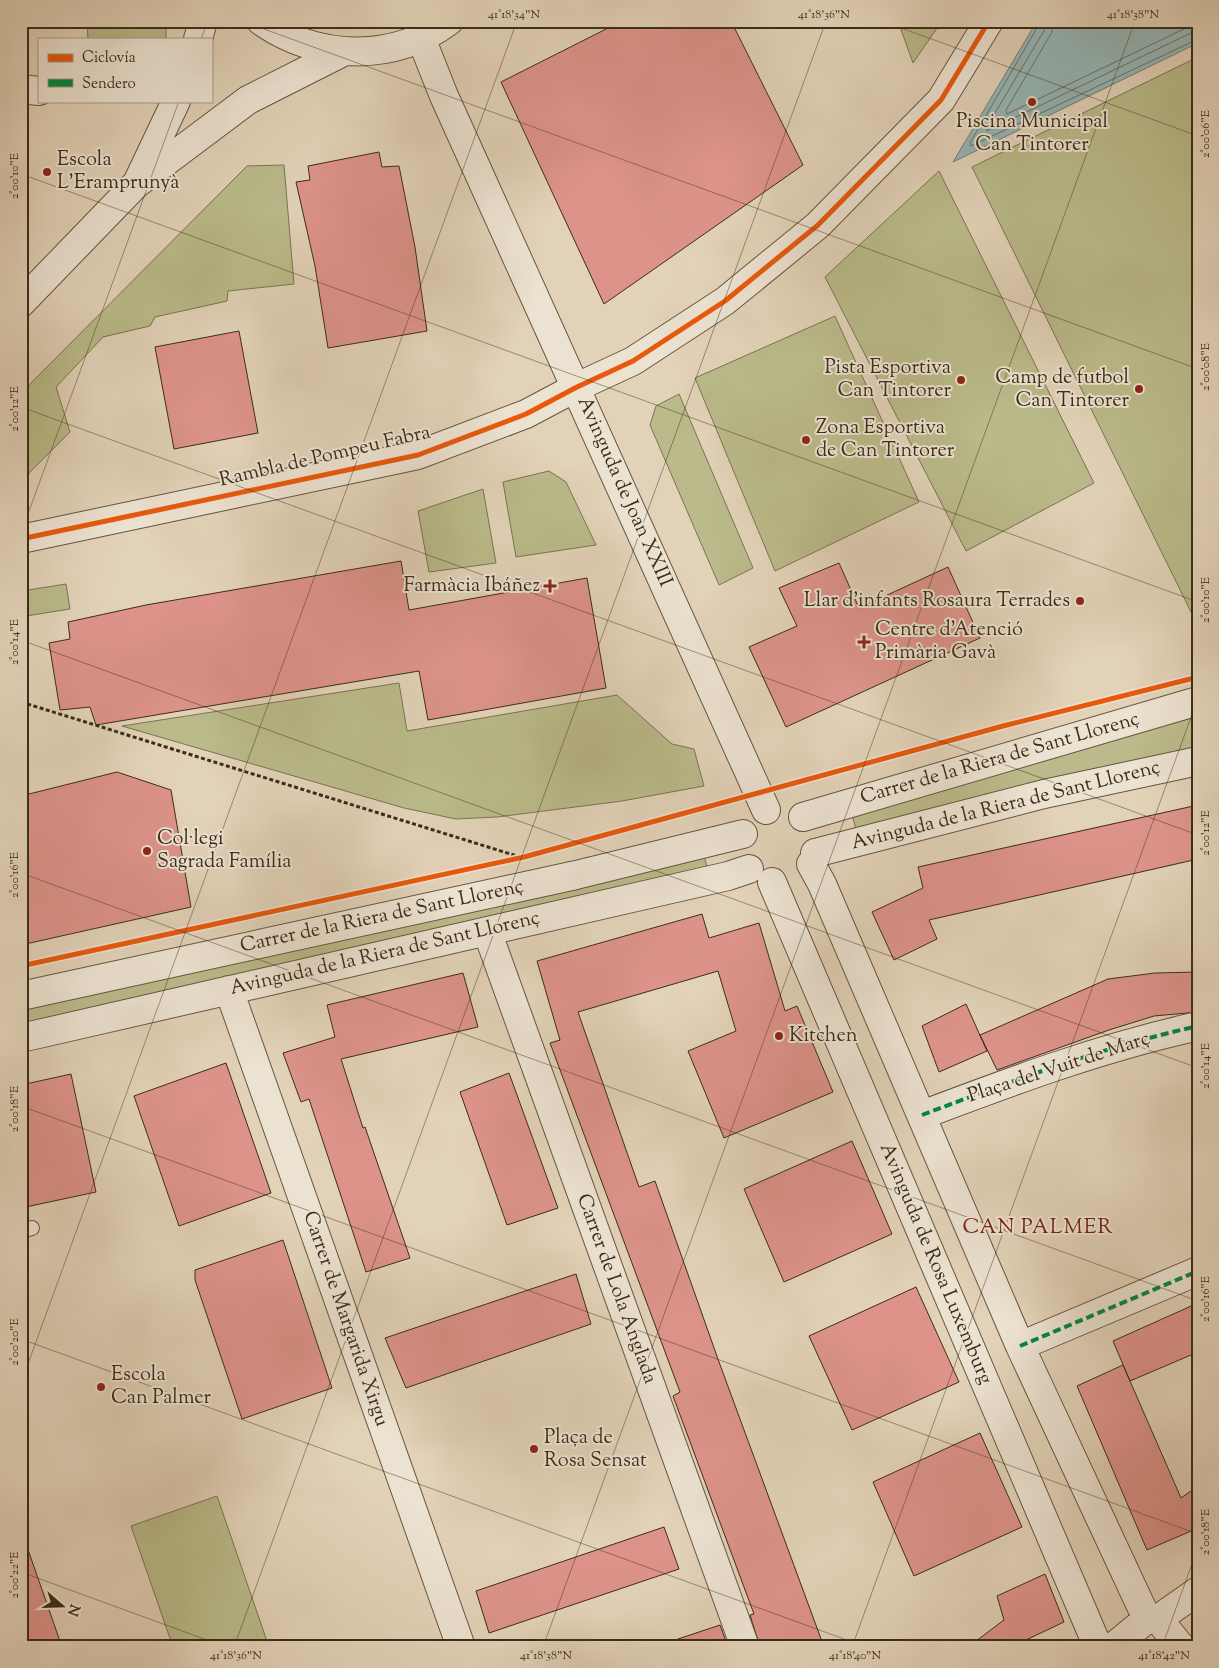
<svg xmlns="http://www.w3.org/2000/svg" width="1219" height="1668" viewBox="0 0 1219 1668" font-family="'Sorts Mill Goudy',serif">
<style>
.green{fill:#baba8a;stroke:#7a7451}
.water{fill:#96b6b6;stroke:#727f77}
.lines{fill:none;stroke-linecap:round;stroke-linejoin:round}
.shore{stroke:#687267;stroke-width:1}
.building{fill:#dd938a;stroke:#3b2d18}
.lane-casing{stroke:#655640;stroke-width:16}
.street-casing{stroke:#655640;stroke-width:30}
.path{stroke:#3b2d18;stroke-width:3;stroke-dasharray:4 2.5;stroke-linecap:butt}
.lane{stroke:#ece2d1;stroke-width:14}
.street{stroke:#ece2d1;stroke-width:28}
.quiet{stroke:#00873e;stroke-width:4;stroke-dasharray:8 4;stroke-linecap:butt}
.cycleway-casing{stroke:#ece2d1;stroke-width:8}
.cycleway{stroke:#e8590c;stroke-width:5}
.ticks{fill:none;stroke:#3b2d18;stroke-width:1;stroke-opacity:0.45}
.poi-dot{fill:#8f2418;stroke:#ece2d1;stroke-width:2}
.labels{text-anchor:middle;dominant-baseline:central;stroke-width:4;stroke-linejoin:round;paint-order:stroke}
.poi-label{font-size:20px;fill:#3b2d18;stroke:#ece2d1;text-anchor:start}
.street-label{font-size:20px;fill:#3b2d18;stroke:#ece2d1}
.neighbourhood-label{font-size:21px;letter-spacing:1px;fill:#7a1f14;stroke:#ece2d1}
.neatline{fill:none;stroke:#3b2d18;stroke-width:2}
.ticks-label{font-size:12px;text-anchor:middle;fill:#3b2d18}
</style>
<rect width="100%" height="100%" fill="#e2d2b8"/>
<filter id="stains"><feTurbulence type="fractalNoise" baseFrequency=".004" numOctaves="4"/><feColorMatrix values="0 0 0 0 .2 0 0 0 0 .09 0 0 0 0 .02 0 0 0 .5 -.17"/></filter>
<radialGradient id="worn" r=".72"><stop offset=".6" stop-color="#630" stop-opacity="0"/><stop offset="1" stop-color="#630" stop-opacity=".3"/></radialGradient>
<path class="green" d="M87,21H166V39H88Z
M898,21H942L913,63Z
M1198,57V611L1192,614L972,167Z
M284,165L294,284L228,291L227,301L155,317L150,326L103,337L56,387L70,432L29,473L26,493H21V393L247,166Z
M939,171L1094,483L966,551L825,277Z
M835,316L919,502L775,571L695,378Z
M679,394L753,568L719,585L650,425L656,406Z
M549,471L566,482L596,545L516,557L503,482Z
M483,489L496,563L429,572L418,511Z
M66,584L70,609L26,616L22,591Z
M399,683L407,731L617,695L672,744L694,749L704,786L622,801L497,817L456,819L404,808L122,726Z
M1198,716V751L856,830L851,810Z
M703,853L708,870L21,1025V1006Z
M217,1496L269,1647H173L131,1526Z"/>
<path class="water" d="M1037,21H1198V43L953,162Z"/>
<g class="lines">
<path class="shore" d="M1041,21L970,143L971,146L1198,39
M1047,21L1045,29L986,128L987,131L1191,33L1198,32
M1054,21L1052,32L1006,110L1007,114L1188,27L1198,25"/>
</g>
<path class="building" d="M622,21H731L803,165L604,304L501,82Z
M379,152L382,167L399,166L415,247L427,331L328,348L315,266L296,182L310,180L308,166Z
M239,331L258,433L174,449L155,347Z
M401,561L409,610L587,578L606,688L428,720L419,671L96,725L90,707L60,710L49,643L70,639L68,622L146,605Z
M839,563L859,608L948,567L980,638L786,727L749,647L797,626L779,588Z
M117,772L171,790L191,907L21,945V796Z
M1198,805V859L929,920L937,939L894,960L872,912L923,888L918,867Z
M702,914L709,938L759,923L785,1011L797,1006L833,1092L724,1138L688,1051L736,1031L718,971L578,1012L639,1187L655,1181L719,1362L824,1647H760L750,1615L754,1614L673,1396L680,1392L550,1043L560,1040L537,961Z
M1198,972V1012L1154,1016L1109,1030L997,1070L980,1035L1108,979L1155,973Z
M463,973L478,1027L341,1059L363,1128L365,1127L410,1258L366,1272L309,1099L301,1102L283,1053L335,1037L327,1005Z
M966,1004L987,1051L939,1072L922,1026Z
M226,1063L271,1193L179,1226L134,1096Z
M509,1073L558,1208L507,1225L460,1092Z
M71,1074L96,1192L21,1208V1085Z
M852,1141L892,1234L784,1282L744,1189Z
M283,1240L332,1388L242,1419L195,1280V1270Z
M576,1274L591,1324L406,1388L385,1338Z
M916,1287L959,1382L852,1430L809,1336Z
M1198,1303V1352L1130,1381L1113,1341Z
M1123,1365L1181,1498L1198,1486V1528L1147,1550L1077,1386Z
M980,1433L1022,1527L914,1576L873,1482Z
M664,1527L679,1569L489,1633L476,1591Z
M21,1541H25L62,1647H21Z
M1045,1574L1064,1622L1011,1647H968L1004,1620L997,1596Z
M720,1625L728,1647H670L669,1642Z"/>
<g class="lines">
<g class="lane-casing">
<path id="lane" d="M21,1231L32,1228"/>
</g>
<g class="street-casing">
<path id="street" d="M261,21C317,60 393,63 449,21
M421,38L444,96L766,810
M198,39L203,21
M21,89L39,91
M138,181L176,101
M21,303L136,184L248,100L343,52
M21,539L418,455L526,414L577,387L633,361L725,301L818,225L941,100L989,21
M803,817L1198,701
M815,853L1044,794L1198,761
M811,864L822,884L1020,1346L1147,1619
M772,882L1098,1647
M487,931L745,1647
M229,990L461,1647
M21,996L576,875L743,834
M21,1038L728,876L749,869
M922,1115C1012,1081 1100,1048 1194,1027L1198,1028
M1020,1346L1198,1271
M1158,1619L1198,1591
M1113,1647L1147,1619H1158L1181,1647"/>
</g>
<path class="path" d="M21,702L517,856"/>
<use href="#lane" class="lane"/>
<use href="#street" class="street"/>
<path class="quiet" d="M922,1115C1012,1081 1100,1048 1194,1027L1198,1028
M1020,1346L1198,1271"/>
<g class="cycleway-casing">
<path id="cycleway" d="M21,539L418,455L526,414L577,387L633,361L725,301L818,225L941,100L989,21
M21,966L524,857L1003,726L1198,677"/>
</g>
<use href="#cycleway" class="cycleway"/>
</g>
<path class="ticks" d="M242,21L1198,369M882,21L1198,136M201,39L208,21M21,174L1198,602M21,407L1198,835M21,533L179,101M21,640L1198,1068M21,873L1198,1301M21,1106L1198,1534M21,1339L866,1647M21,1383L517,21M21,1572L226,1647M234,1647L826,21M543,1647L1135,21M852,1647L1198,698M1162,1647L1198,1547"/>
<g class="poi-dot">
<circle cx="1032" cy="102" r="5"/>
<circle cx="47" cy="172" r="5"/>
<circle cx="961" cy="380" r="5"/>
<circle cx="1139" cy="389" r="5"/>
<circle cx="806" cy="440" r="5"/>
<path d="M547.5 578.5h5v5h5v5h-5v5h-5v-5h-5v-5h5z"/>
<circle cx="1080" cy="601" r="5"/>
<path d="M861.5 634.5h5v5h5v5h-5v5h-5v-5h-5v-5h5z"/>
<circle cx="147" cy="851" r="5"/>
<circle cx="779" cy="1036" r="5"/>
<circle cx="101" cy="1387" r="5"/>
<circle cx="534" cy="1449" r="5"/>
</g>
<g class="labels">
<g class="poi-label">
<text x="1032" y="122" text-anchor="middle">Piscina Municipal<tspan x="1032" dy="23">Can Tintorer</tspan></text>
<text x="57" y="160">Escola<tspan x="57" dy="23">L'Eramprunyà</tspan></text>
<text x="951" y="368" text-anchor="end">Pista Esportiva<tspan x="951" dy="23">Can Tintorer</tspan></text>
<text x="1129" y="378" text-anchor="end">Camp de futbol<tspan x="1129" dy="23">Can Tintorer</tspan></text>
<text x="816" y="428">Zona Esportiva<tspan x="816" dy="23">de Can Tintorer</tspan></text>
<text x="540" y="586" text-anchor="end">Farmàcia Ibáñez</text>
<text x="1070" y="601" text-anchor="end">Llar d'infants Rosaura Terrades</text>
<text x="875" y="630">Centre d'Atenció<tspan x="875" dy="23">Primària Gavà</tspan></text>
<text x="157" y="839">Col·legi<tspan x="157" dy="23">Sagrada Família</tspan></text>
<text x="789" y="1036">Kitchen</text>
<text x="111" y="1375">Escola<tspan x="111" dy="23">Can Palmer</tspan></text>
<text x="544" y="1438">Plaça de<tspan x="544" dy="23">Rosa Sensat</tspan></text>
</g>
<g class="street-label">
<text transform="translate(325 457) rotate(-13)">Rambla de Pompeu Fabra</text>
<text transform="translate(624 492) rotate(66)">Avinguda de Joan XXIII</text>
<text transform="translate(1000 759) rotate(-16)">Carrer de la Riera de Sant Llorenç</text>
<text transform="translate(1006 806) rotate(-14)">Avinguda de la Riera de Sant Llorenç</text>
<text transform="translate(382 917) rotate(-12)">Carrer de la Riera de Sant Llorenç</text>
<text transform="translate(385 954) rotate(-13)">Avinguda de la Riera de Sant Llorenç</text>
<text transform="translate(1059 1068) rotate(-18)">Plaça del Vuit de Març</text>
<text transform="translate(935 1264) rotate(67)">Avinguda de Rosa Luxemburg</text>
<text transform="translate(616 1289) rotate(70)">Carrer de Lola Anglada</text>
<text transform="translate(345 1319) rotate(71)">Carrer de Margarida Xirgu</text>
</g>
<g class="neighbourhood-label">
<text x="1038" y="1228">CAN PALMER</text>
</g>
</g>
<rect width="1219" height="1668" fill="none" stroke="#e2d2b8" stroke-width="55"/>
<rect x="38" y="38" width="175" height="65" fill="#ece2d1" stroke="#a59a87"/>
<rect x="48" y="54" width="25" height="8" fill="#e8590c" stroke="#a59a87"/>
<text x="82" y="62" font-size="15" fill="#3b2d18">Ciclovía</text>
<rect x="48" y="79" width="25" height="8" fill="#00873e" stroke="#a59a87"/>
<text x="82" y="88" font-size="15" fill="#3b2d18">Sendero</text>
<g transform="translate(62 1606) rotate(110)" stroke="#ece2d1" stroke-width="4" paint-order="stroke">
<path d="M0-4L9 19L0 12L-9 19Z" fill="#3b2d18"/>
<text y="-8" font-size="14" font-weight="bold" text-anchor="middle" fill="#3b2d18">N</text>
</g>
<rect x="28" y="28" width="1164" height="1612" class="neatline"/>
<g class="ticks-label">
<text x="514" y="18">41°18'34"N</text>
<text x="824" y="18">41°18'36"N</text>
<text x="1133" y="18">41°18'38"N</text>
<text transform="translate(1205 134) rotate(-90)" y="4">2°00'06"E</text>
<text transform="translate(14 176) rotate(-90)" y="4">2°00'10"E</text>
<text transform="translate(1205 367) rotate(-90)" y="4">2°00'08"E</text>
<text transform="translate(14 409) rotate(-90)" y="4">2°00'12"E</text>
<text transform="translate(1205 600) rotate(-90)" y="4">2°00'10"E</text>
<text transform="translate(14 642) rotate(-90)" y="4">2°00'14"E</text>
<text transform="translate(1205 833) rotate(-90)" y="4">2°00'12"E</text>
<text transform="translate(14 875) rotate(-90)" y="4">2°00'16"E</text>
<text transform="translate(1205 1066) rotate(-90)" y="4">2°00'14"E</text>
<text transform="translate(14 1109) rotate(-90)" y="4">2°00'18"E</text>
<text transform="translate(1205 1299) rotate(-90)" y="4">2°00'16"E</text>
<text transform="translate(14 1342) rotate(-90)" y="4">2°00'20"E</text>
<text transform="translate(1205 1532) rotate(-90)" y="4">2°00'18"E</text>
<text transform="translate(14 1575) rotate(-90)" y="4">2°00'22"E</text>
<text x="236" y="1659">41°18'36"N</text>
<text x="546" y="1659">41°18'38"N</text>
<text x="855" y="1659">41°18'40"N</text>
<text x="1164" y="1659">41°18'42"N</text>
</g>
<rect width="100%" height="100%" filter="url(#stains)"/>
<rect width="100%" height="100%" fill="url(#worn)"/>
</svg>
